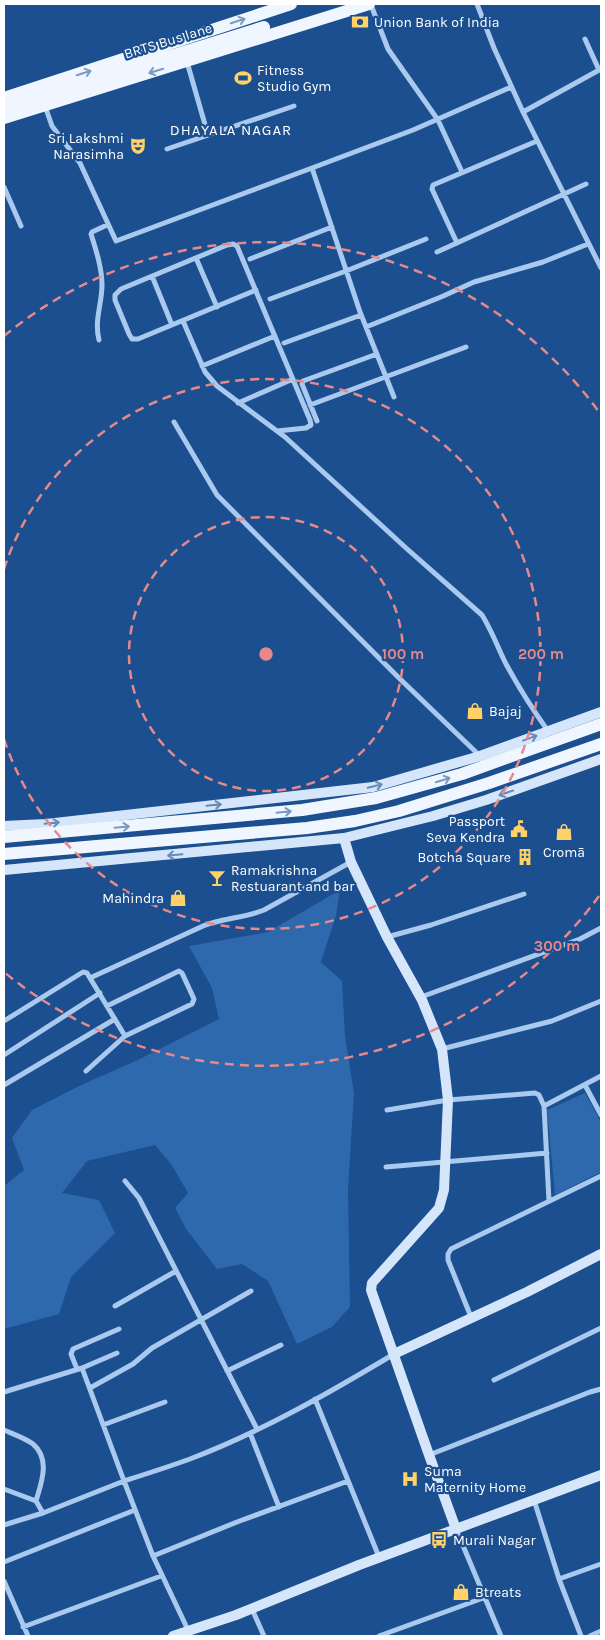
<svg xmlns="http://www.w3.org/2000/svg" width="605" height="1640" viewBox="0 0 605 1640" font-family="Karla,sans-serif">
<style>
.green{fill:#2e69ad}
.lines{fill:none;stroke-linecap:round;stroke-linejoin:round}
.street{stroke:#a9c9ee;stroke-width:5}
.secondary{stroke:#d6e6fa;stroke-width:10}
.primary{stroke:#f0f6ff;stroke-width:12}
.oneway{stroke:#7b9ac1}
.oneway2{stroke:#668bba}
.ring{fill:none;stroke:#e88989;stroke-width:2.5;stroke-dasharray:9 6}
.labels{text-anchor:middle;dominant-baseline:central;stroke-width:4.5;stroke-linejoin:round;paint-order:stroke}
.poi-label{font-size:14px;fill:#fff;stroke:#1b4f8f;text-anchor:start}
.street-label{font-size:14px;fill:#fff;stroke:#1b4f8f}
.neighbourhood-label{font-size:15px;letter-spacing:1px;fill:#fff;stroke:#1b4f8f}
.centre{fill:#e88989;stroke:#1b4f8f;stroke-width:2.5}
.ring-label{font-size:15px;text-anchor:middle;font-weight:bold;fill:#e88989;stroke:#1b4f8f;stroke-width:4.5;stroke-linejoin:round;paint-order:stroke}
</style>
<rect width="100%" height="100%" fill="#1b4f8f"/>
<path class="green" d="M340,890L336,915L321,962L342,981L345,1036L354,1093L348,1190L350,1307L332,1327L297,1344L268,1281L242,1264L217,1269L186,1229L175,1208L188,1193L171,1164L155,1145L87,1161L62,1193L99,1200L115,1233L71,1277L59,1314L4,1329V1186L24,1170L12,1138L32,1110L79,1086L140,1059L219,1019L212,988L189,946L268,932Z
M585,1093L601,1122V1172L555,1195L547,1110Z"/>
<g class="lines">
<path class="street" d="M477,4L494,48L523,112L601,268
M371,5L388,49L438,120L462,172
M585,39L599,70
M187,62L208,135
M45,106L52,126L80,163L116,241L312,168L360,312L394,397
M523,112L601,69
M167,149L294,106
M312,168L413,130L511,87
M4,187L21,226
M457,243L432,189L433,185L537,141
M437,252L586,184
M196,258L217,307
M250,259L332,227
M152,276L172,325
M256,290L138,339H132L129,334L115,300V295L121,289L227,245L233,244L237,246L310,420L311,425L306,428L277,431
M270,299L346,271L426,239
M183,321L205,372L217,386L285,437L406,548L482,615C492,631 498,648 506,664C519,688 533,710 548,731
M366,327L441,297L474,282L543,262L588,244
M99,340C94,320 102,304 102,285C102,268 96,250 91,234L92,232L107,225
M284,343L361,315
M202,366L275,336
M238,403L293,379
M310,405L466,347
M317,421L302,384L303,381L377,354
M174,422L217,495L398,677L480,756
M387,937L431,925L524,894
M90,978L125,1036
M421,997L580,939L601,928
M4,1021L83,972L87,973L90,978L203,926C223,918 245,918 264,910L351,862
M442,1049L552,1021L601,1001
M4,1055L100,993
M86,1071L125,1036L192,1004L194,999L182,973L179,971L107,1006
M4,1085L115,1019
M585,1085L601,1115
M387,1110L448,1100L535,1093L539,1095L544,1106
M386,1167L547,1153
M125,1181L139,1198L257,1429
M549,1201L544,1106L601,1076
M115,1306L176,1271
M471,1317L448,1260V1254L451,1249L601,1176
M77,1369L71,1354L73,1349L119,1329
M227,1371L281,1345
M494,1380L601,1328
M90,1388L133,1364L152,1348L251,1291
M4,1392L82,1368L117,1353
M315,1399L379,1557
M103,1425L165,1402
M4,1430C13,1434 25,1438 33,1444C51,1459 41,1484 36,1501
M250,1433L279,1507
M429,1455L590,1392L601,1389
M4,1489L36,1501L43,1513
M534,1500L559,1579
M4,1525L43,1513L124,1481L82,1368
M456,1529L501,1636
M153,1556L124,1481C146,1474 168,1467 190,1459C261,1432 329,1393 394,1354
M4,1562L135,1510
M4,1581L28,1636
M252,1609L264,1636
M23,1627L161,1576
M188,1630L153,1556L237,1522L348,1481
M379,1636L486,1597
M581,1636L559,1579L601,1564
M590,1636L601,1631"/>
<path class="secondary" d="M4,826L46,824L373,787L480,756L601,712
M344,838L351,862L387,937L422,1000L442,1049L448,1100L444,1190L439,1208L372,1283L371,1290L429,1455L456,1529
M4,870L344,838L433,816L486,800L601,759
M394,1354L527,1292L601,1254
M173,1636L236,1615L359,1565L601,1475"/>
<path class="primary" d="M4,98L291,4
M4,108L264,27
M4,118L369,4
M4,837L302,810L376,798L462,774L601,724
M4,854L307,828L355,821L399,811L489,783L601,744"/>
</g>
<defs><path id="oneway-shaft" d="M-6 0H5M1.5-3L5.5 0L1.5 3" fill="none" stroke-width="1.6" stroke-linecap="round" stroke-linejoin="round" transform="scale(1.25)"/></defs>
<g class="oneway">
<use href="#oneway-shaft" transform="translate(238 21) rotate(-18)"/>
<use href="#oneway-shaft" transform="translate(156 71) rotate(163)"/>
<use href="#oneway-shaft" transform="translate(84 73) rotate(-18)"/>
<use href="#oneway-shaft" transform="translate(443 780) rotate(-17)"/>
<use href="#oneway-shaft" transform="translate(284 812) rotate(-6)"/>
<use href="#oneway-shaft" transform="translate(122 827) rotate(-5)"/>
</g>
<g class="oneway2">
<use href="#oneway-shaft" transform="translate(530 738) rotate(-20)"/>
<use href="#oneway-shaft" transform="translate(375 786) rotate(-13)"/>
<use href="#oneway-shaft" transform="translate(506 793) rotate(161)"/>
<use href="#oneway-shaft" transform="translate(214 805) rotate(-6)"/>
<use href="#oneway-shaft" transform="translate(52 823) rotate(-6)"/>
<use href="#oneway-shaft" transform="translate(175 855) rotate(175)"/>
</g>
<g class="ring">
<circle cx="266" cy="654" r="137"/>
<path d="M4 569A275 275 0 1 1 4 739"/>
<path d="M599 896A412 412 0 0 1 4 972M4 336A412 412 0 0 1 599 412"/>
</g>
<defs>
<g id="bank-bare" transform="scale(1.35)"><path d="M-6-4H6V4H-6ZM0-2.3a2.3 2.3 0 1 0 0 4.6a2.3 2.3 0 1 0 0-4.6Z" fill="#ffd166" stroke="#1b4f8f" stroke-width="2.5" paint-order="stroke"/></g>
<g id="stadium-bare" transform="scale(1.35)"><path d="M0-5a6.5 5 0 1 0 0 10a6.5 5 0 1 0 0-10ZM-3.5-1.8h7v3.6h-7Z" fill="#ffd166" stroke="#1b4f8f" stroke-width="2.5" paint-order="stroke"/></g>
<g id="theatre-bare" transform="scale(1.35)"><path d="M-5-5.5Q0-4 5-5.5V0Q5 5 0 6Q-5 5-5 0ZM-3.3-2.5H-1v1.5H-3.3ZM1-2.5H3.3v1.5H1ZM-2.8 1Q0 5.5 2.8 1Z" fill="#ffd166" stroke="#1b4f8f" stroke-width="2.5" paint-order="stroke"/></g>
<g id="shop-bare" transform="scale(1.35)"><path d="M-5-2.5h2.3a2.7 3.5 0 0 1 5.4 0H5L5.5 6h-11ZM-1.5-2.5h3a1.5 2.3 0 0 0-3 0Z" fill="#ffd166" stroke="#1b4f8f" stroke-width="2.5" paint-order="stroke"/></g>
<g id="civic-bare" transform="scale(1.35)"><path d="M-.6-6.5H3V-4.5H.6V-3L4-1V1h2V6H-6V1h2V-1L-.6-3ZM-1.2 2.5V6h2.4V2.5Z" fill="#ffd166" stroke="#1b4f8f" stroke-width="2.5" paint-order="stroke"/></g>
<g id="building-bare" transform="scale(1.35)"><path d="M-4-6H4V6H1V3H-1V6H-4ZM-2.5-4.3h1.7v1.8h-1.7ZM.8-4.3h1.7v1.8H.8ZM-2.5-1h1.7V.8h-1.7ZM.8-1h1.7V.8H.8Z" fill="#ffd166" stroke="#1b4f8f" stroke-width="2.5" paint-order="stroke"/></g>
<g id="bar-bare" transform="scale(1.35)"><path d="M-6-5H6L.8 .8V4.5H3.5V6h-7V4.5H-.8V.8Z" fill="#ffd166" stroke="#1b4f8f" stroke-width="2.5" paint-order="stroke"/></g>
<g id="hospital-bare" transform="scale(1.35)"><path d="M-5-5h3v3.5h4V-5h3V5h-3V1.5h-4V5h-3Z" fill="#ffd166" stroke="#1b4f8f" stroke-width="2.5" paint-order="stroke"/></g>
<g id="bus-bare" transform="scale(1.35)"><path d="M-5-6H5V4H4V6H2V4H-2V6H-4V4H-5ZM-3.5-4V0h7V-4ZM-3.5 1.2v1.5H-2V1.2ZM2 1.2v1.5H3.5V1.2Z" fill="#ffd166" stroke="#1b4f8f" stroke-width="2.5" paint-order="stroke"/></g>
</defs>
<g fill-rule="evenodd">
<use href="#bank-bare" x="360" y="22"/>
<use href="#stadium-bare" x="243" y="78"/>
<use href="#theatre-bare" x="138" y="146"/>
<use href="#shop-bare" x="475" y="711"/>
<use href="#civic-bare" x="519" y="829"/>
<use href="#shop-bare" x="564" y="832"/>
<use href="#building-bare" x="525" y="857"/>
<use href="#bar-bare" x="217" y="878"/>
<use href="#shop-bare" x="178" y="898"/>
<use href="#hospital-bare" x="410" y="1479"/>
<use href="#bus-bare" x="439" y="1540"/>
<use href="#shop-bare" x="461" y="1592"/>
</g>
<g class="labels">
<g class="poi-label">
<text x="374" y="22">Union Bank of India</text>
<text x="257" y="70">Fitness<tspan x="257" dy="16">Studio Gym</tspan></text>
<text x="124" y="138" text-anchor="end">Sri Lakshmi<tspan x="124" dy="16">Narasimha</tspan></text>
<text x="489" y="711">Bajaj</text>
<text x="505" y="821" text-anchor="end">Passport<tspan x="505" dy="16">Seva Kendra</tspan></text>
<text x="564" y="852" text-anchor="middle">Cromā</text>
<text x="511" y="857" text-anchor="end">Botcha Square</text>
<text x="231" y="870">Ramakrishna<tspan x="231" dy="16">Restuarant and bar</tspan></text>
<text x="164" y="898" text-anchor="end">Mahindra</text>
<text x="424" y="1471">Suma<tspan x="424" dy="16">Maternity Home</tspan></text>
<text x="453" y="1540">Murali Nagar</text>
<text x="475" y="1592">Btreats</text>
</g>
<g class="street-label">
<text transform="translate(168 41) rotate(-17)">BRTS Bus lane</text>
</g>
<g class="neighbourhood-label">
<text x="231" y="130">DHAYALA NAGAR</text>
</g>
</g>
<circle cx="266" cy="654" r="8" class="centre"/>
<g class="ring-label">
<text x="403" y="659">100 m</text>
<text x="541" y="659">200 m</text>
<text x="557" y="951">300 m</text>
</g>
<rect width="605" height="1640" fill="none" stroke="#ffffff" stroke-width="10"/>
</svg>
